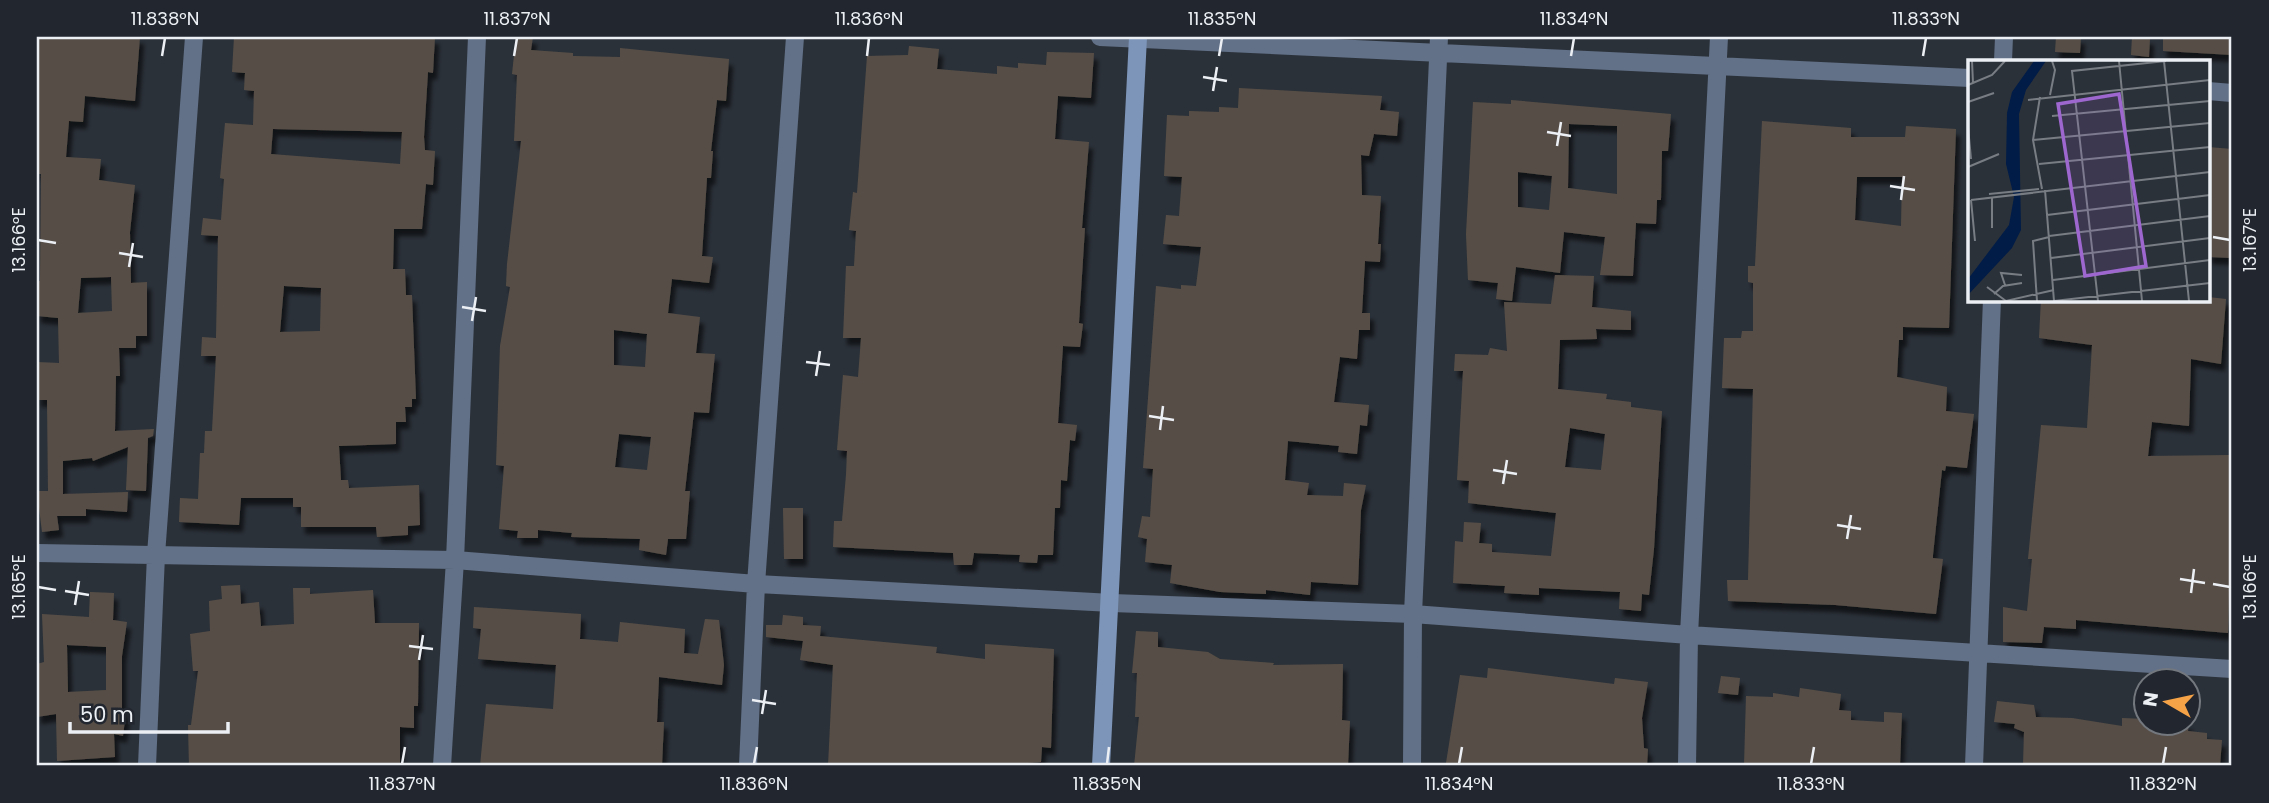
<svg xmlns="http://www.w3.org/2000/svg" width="2269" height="803" viewBox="0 0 2269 803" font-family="Poppins,sans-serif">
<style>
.building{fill:#574e46;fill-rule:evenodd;filter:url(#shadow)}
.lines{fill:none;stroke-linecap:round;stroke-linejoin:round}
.minor{stroke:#627188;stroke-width:18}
.secondary{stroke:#7d95b9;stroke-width:18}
.ticks{fill:none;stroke:#ecf0f5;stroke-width:2.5}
.inset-road{fill:none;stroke:#787d84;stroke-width:2}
.view{fill:#9d67cf;fill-opacity:0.15;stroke:#9d67cf;stroke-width:3.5}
.inset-edge{fill:none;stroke:#ecf0f5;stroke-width:3.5}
.neatline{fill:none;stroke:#ecf0f5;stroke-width:2.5}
.ticks-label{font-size:18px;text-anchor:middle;fill:#ecf0f5}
</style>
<defs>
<filter id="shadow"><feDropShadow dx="4" dy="7" stdDeviation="2" flood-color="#0009"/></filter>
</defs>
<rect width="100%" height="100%" fill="#2b3139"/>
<path class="building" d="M37,37H140L135,101L85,96L83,122L69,121L66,157L101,159L99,180L135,185L130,232L131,283L147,282V336H136V348H119L120,376H116L115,431L154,429L153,436L148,438L146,491L126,490L128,447L93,461L92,458L63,461V494L128,492L127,512L86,509V516H57L59,530L42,532L37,491H48L47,400H37V362L59,363L58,318L37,316V281H40L41,174H37ZM111,277L112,311L78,313L81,278Z
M234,37H435L433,73L428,72L424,137L425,150L435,151L433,185L426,184L422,229H394L393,269H405L406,295H412L416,399H412V407H405L406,422H396V444L339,446L341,480H348L349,488L419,485L420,525L408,526V535L377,537L376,527H301V507H293V498H241L239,525L179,522L180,498L198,499L200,453H204L205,431H212L216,356H201L202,337L216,338L218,236L201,235L203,218L221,220L224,179L220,178L225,123L253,125L254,91L244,90L245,73L232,72ZM273,129L402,132L400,164L271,154ZM284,286L321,288L320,331L280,332Z
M516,37H533L531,50L573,53V56L620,57V48L729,59L726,101L717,100L711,151H713L711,178H707L702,256L713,257L709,283L672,279L668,313L700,317L696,353L715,354L709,413L694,412L685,491H690L686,539H668L666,555L639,550L640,539L571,537L572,533L538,530V538H517L518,531L499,529L504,466L496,465L500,346L510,287L506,286L507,264L521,141H514L517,75L512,74ZM614,330L647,334L645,367L614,365ZM619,434L651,437L647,470L615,467Z
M2056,37H2081L2080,53L2055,52Z
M2132,37L2150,38L2149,57L2131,55Z
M2163,37H2232V55L2163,51Z
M909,46L939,49L937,69L997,74V66L1018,68V63L1046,65L1047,52L1094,53L1091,98L1058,96L1055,139L1089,142L1082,228H1085L1079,323L1083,324L1080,347L1063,346L1058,423L1077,425L1075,441L1070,440L1067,481L1061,480L1060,508H1055L1053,555H1038L1037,563L1019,562L1020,555L974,553L972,565H954L953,553L833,547L834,521H842L846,475L847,451L837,450L843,375L858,377L861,338H843L846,266H854L856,231L849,230L853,192L857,193L867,56L908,55Z
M1239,88L1382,96L1380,110L1399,112L1397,136L1374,134L1369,156L1361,155L1362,195L1381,196L1378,244H1381L1380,262L1365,261L1362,313H1370V330H1359L1357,359L1340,357L1334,402L1369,405L1367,426L1360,425L1357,454L1338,452L1339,446L1288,441L1285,480L1309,483L1307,495L1343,496L1344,483L1366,485L1361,510L1358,585L1311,582L1310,595L1266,590V594L1220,592L1170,583L1172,565L1145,562L1147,539L1138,537L1142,516L1150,517L1153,469L1143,468L1156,286L1181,289V285L1196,286L1201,247L1163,244L1166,215L1179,216L1182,177L1164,176L1167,115L1189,116V111L1219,112V107L1238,108Z
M1511,100L1671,114L1668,151H1662L1661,200H1657L1656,224L1636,223L1633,276L1600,275L1605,237L1564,232L1560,273L1516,267L1512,301L1496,299L1498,283L1468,280L1466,234L1473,102L1511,104ZM1569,124L1617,126V194L1568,188ZM1518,172L1552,176L1549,210L1518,207Z
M1762,121L1851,128V137H1905L1906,126L1956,129L1949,328L1903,327V340H1899L1897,377L1947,387L1946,411L1974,414L1967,468L1946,466L1945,471L1942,470L1933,555V558L1943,559L1936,614L1835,605L1728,601L1727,580H1748L1753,389L1722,388L1724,338H1741L1742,331H1753V283L1748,282V266H1755ZM1857,177H1902L1901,226L1855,220Z
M2208,147L2232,149V258L2208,257Z
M1555,275L1594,276L1592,307L1631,311V330L1596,329L1597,339L1560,340L1558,389L1607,394L1606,399L1631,402V407L1662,411L1654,549L1649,595L1642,594L1641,611L1619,609L1620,592L1539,588V595L1504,593L1505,586L1453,583L1455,541L1463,542L1464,522L1481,523L1479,543L1492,544V552L1551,556L1556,513L1468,503L1469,481L1457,480L1463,371H1454L1455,354L1488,355L1490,348L1507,351L1504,302L1551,304ZM1570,428L1605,434L1601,470L1565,467Z
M2208,297L2226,299L2221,364L2191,359L2189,426L2152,422L2148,456L2232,455L2228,633L2076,620V629L2044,627L2042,643L2003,642V607L2027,611L2032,559H2028L2041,425L2087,428L2092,345L2039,338L2041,299Z
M783,508H803V559H784Z
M240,585L241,604L259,602L261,626L294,624L293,588H310V594L373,590L375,623H419L418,706H414V728L400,727V766H189L188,725H191L198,671H193L190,634L210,631L209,601L222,599L221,586Z
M90,592L114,593L113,620L127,622L122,656V712H126L123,736L114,734L115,757L57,761L56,714L37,717V664L44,662L42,614L89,617ZM67,645L106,647V690L68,692Z
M474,607L581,614L580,639H582L618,642L620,622L685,629L684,653L698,654L705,619L719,620L724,665L722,685L659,677L657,722H664L662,766H480L486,704L553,709L556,665L478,659L481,629L473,628Z
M783,615L803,617V625L821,626L820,636L937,647L936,653L985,659V644L1054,649L1051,748L1042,747L1041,762L986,766H828L833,665L800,660L803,641L766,637V625H782Z
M1136,631L1158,632V647L1208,652L1220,659L1274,663L1273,665L1343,664L1342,720L1350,721L1348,766H1134L1139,717H1135L1137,673H1132Z
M1488,668L1614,684L1615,678L1648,682L1642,718L1644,748L1648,749L1647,766H1469L1446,763L1460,675L1487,678Z
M1721,676L1740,678L1738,695L1718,693Z
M1800,688L1841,694L1839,710L1851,711V720L1884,722V712L1902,713L1900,766H1744L1746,696L1773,697V693L1799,697Z
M1997,701L2034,705L2036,717L2072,718L2122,726V718L2146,719V723H2189L2188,731L2207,733V739L2222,740L2220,766H2023L2024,732L2014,728L2015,724L1994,722Z"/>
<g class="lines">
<path class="minor" d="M1100,37L1970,78
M2003,61L2004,37
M2208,91L2232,93
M37,553L455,560L756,584L1112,603L1413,614L1689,635L2232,669
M147,766L156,555L194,37
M442,766L455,560L477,37
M748,766L756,584L795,37
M1412,766L1413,614L1439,37
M1687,766L1689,635L1719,37
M1974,766L1992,299"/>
<path class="secondary" d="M1101,766L1138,37"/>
</g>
<path class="ticks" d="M162,56L165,38M514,56L517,38M867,56L869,38M1219,56L1222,38M1571,56L1574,38M1923,56L1926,38M1203,77L1227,81M1213,91L1217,67M1547,132L1571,136M1557,146L1561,122M1890,186L1915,190M1901,200L1904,176M2213,237L2230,240M38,240L56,243M119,253L143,257M129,267L133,243M462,307L486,311M472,321L476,297M806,362L830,365M816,376L820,351M1149,416L1174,420M1160,430L1163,406M1493,470L1517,474M1503,484L1507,460M1837,525L1861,529M1847,539L1851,515M2180,579L2205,583M2213,584L2230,587M38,587L56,590M65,591L89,595M2191,593L2194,569M75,605L79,581M409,646L433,649M419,660L423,635M752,700L776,704M762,714L766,690M402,764L405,747M754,764L757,747M1107,764L1109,747M1459,764L1462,747M1811,764L1814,747M2163,764L2166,747"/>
<g transform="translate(1968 60)">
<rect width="242" height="242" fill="#2b3139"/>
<path d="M66,1H78L58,30L51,54L53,170L44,188L0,235V219L41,165L46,137L38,104L39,53L44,32Z" fill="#001c47"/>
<path class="inset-road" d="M4,1L5,23M151,1L174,241M196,1L221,241M0,25L24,15L37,1M82,35L87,10L84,1M72,37L65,80L74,129M60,40L242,20M0,42L26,33M84,56L242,41M0,67L3,99M65,80L242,63M71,104L242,87M0,107L31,94M77,130L86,241M21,134L71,129M3,140L7,181M3,140L242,112M79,155L242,135M24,168V137M81,176L242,156M83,198L242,178M85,220L242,200M37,225L33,213L54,215M19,227L38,241L86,230M26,234L35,226L54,223M69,241L65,181L81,177M86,241L242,223M130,241L104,11L198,1"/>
<path class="view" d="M151,34L178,206L117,216L90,44Z"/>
<rect width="242" height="242" class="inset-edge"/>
</g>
<rect width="2269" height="803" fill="none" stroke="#22272f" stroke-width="77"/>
<g transform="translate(2167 702) rotate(279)"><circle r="33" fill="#22272f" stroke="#73777e" stroke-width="2"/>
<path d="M0-5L12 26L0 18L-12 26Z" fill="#f6a247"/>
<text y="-10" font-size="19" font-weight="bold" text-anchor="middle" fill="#ecf0f5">N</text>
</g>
<path d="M70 722v10h158v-10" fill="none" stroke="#ecf0f5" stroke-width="3.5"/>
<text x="80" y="722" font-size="21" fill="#ecf0f5" stroke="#22272f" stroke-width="5" paint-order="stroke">50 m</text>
<rect x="38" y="38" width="2192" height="726" class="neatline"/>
<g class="ticks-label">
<text x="165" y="25">11.838°N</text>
<text x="517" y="25">11.837°N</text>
<text x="869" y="25">11.836°N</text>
<text x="1222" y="25">11.835°N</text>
<text x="1574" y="25">11.834°N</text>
<text x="1926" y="25">11.833°N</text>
<text transform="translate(19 240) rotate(-90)" y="6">13.166°E</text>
<text transform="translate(2250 240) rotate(-90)" y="6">13.167°E</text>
<text transform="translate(19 587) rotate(-90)" y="6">13.165°E</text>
<text transform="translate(2250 587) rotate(-90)" y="6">13.166°E</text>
<text x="402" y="790">11.837°N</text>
<text x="754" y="790">11.836°N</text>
<text x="1107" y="790">11.835°N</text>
<text x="1459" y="790">11.834°N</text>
<text x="1811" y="790">11.833°N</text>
<text x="2163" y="790">11.832°N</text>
</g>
</svg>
